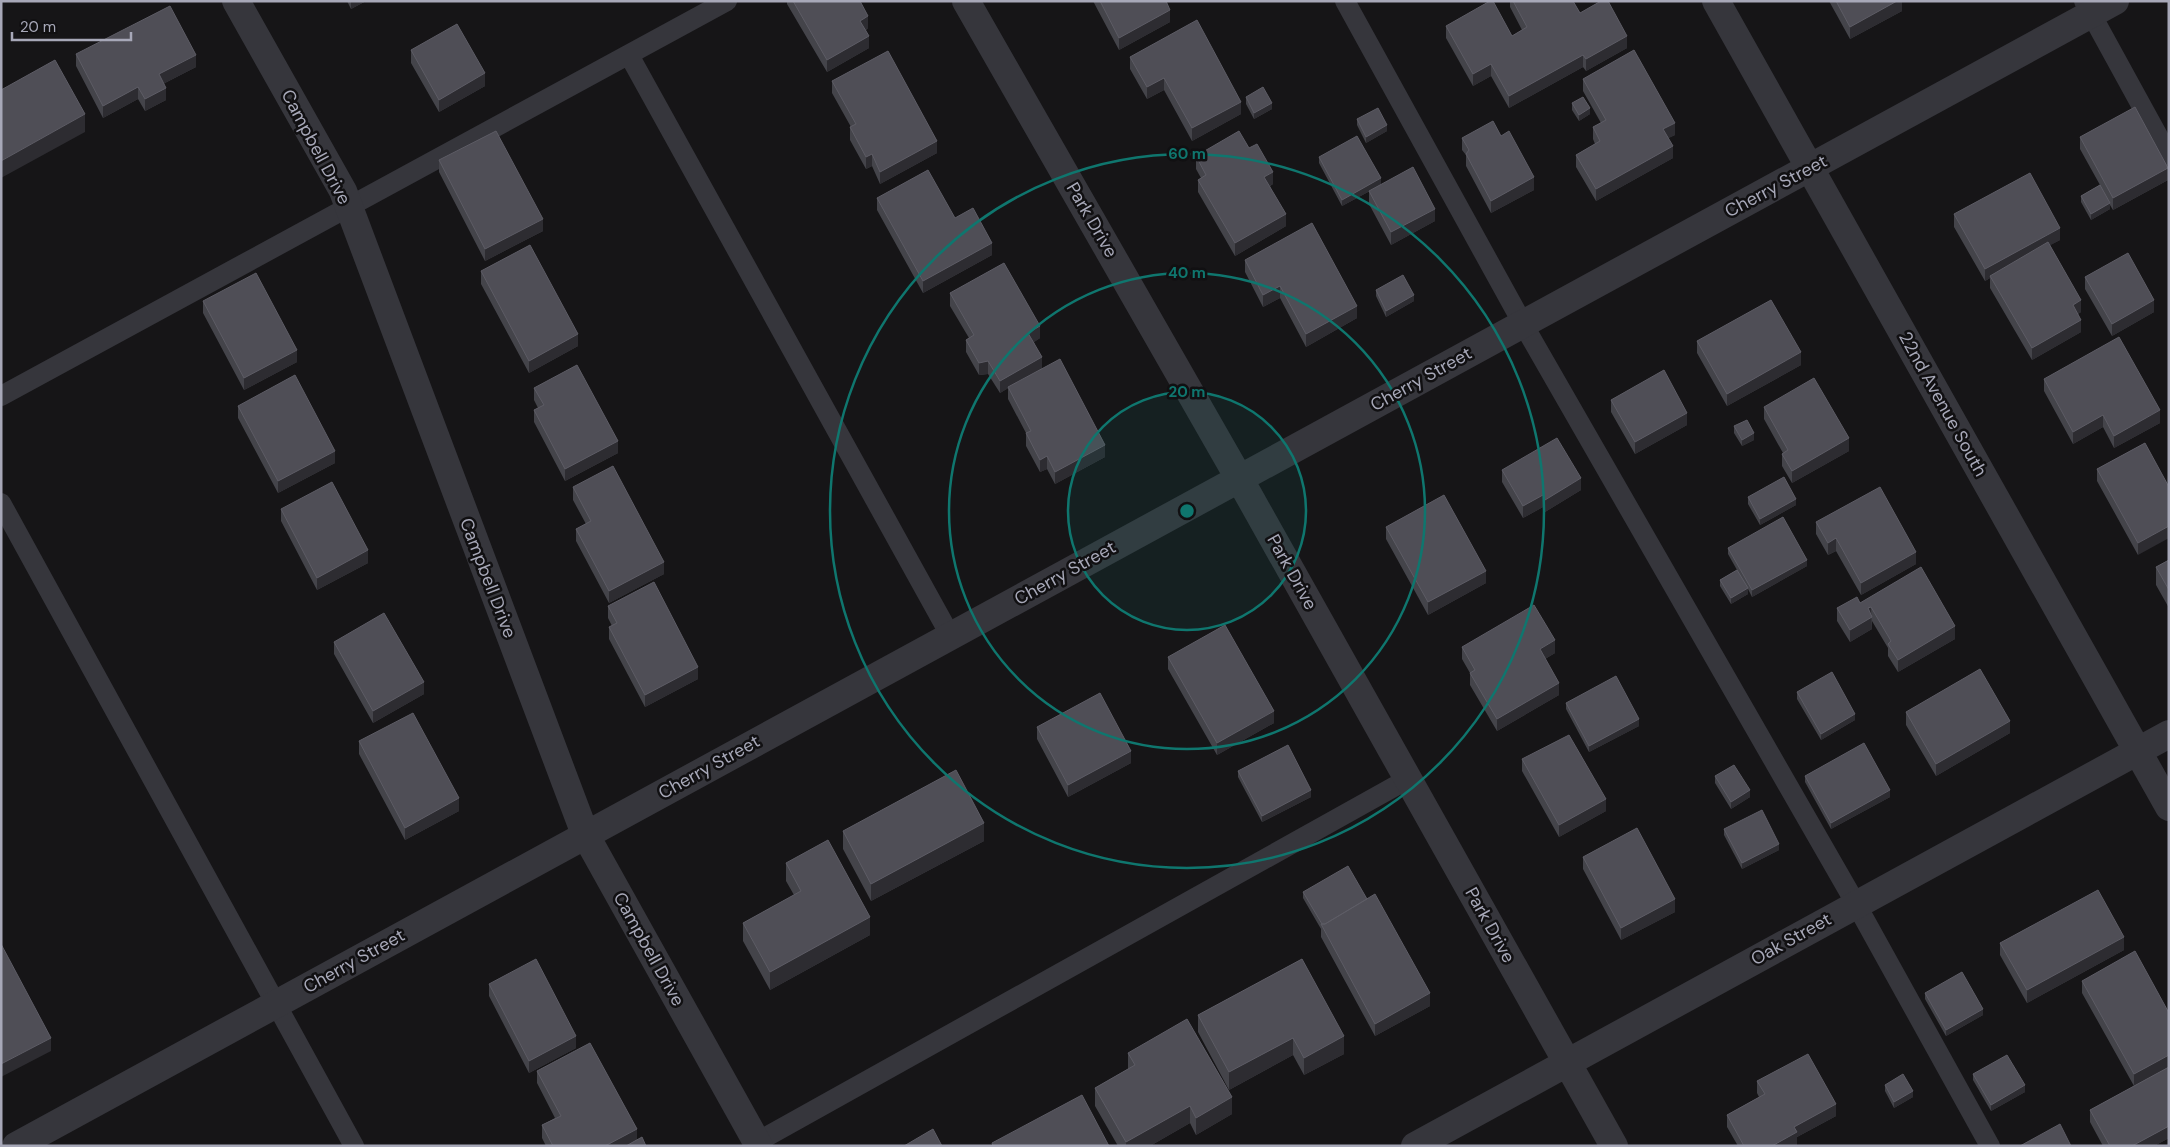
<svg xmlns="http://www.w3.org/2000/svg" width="2170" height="1147" viewBox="0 0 2170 1147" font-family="'DM Sans',sans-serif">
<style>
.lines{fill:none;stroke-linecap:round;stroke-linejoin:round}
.service{stroke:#36363c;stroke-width:20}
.minor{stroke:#36363c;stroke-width:28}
.wall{fill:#44444a}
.shaded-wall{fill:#2d2c31}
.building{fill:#4f4e56;stroke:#5d5c65}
.ring{fill:none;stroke:#0f766e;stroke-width:2.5}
.labels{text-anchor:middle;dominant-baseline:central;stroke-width:5;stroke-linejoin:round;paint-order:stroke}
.street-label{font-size:18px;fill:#a7a8b8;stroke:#111012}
.centre{fill:#0f766e;stroke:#111012;stroke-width:2.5}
.ring-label{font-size:15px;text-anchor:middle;font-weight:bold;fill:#0f766e;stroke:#111012;stroke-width:5;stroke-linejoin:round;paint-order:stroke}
</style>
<rect width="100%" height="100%" fill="#161517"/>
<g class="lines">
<path class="service" d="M1345,1L1523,324L1856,904L1990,1146
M2084,1L2169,156
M629,55L950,635
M1,396L727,1
M1,503L354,1146
M757,1142L1408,779"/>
<path class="minor" d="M236,1L343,191L585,834L759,1146
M966,1L1239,478L1614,1146
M1716,1L2169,807
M16,1146L2115,1
M1415,1146L2169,734"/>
</g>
<path class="wall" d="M347,1H366L351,9Z
M787,1H860L868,28L866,30L869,48L827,72L787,4Z
M1093,1H1166L1170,22L1119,50Z
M1510,1H1573L1580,13L1627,48L1586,71L1583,67L1509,108L1491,76L1473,86L1446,38V26L1512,36L1522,30L1510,7Z
M1829,1H1902V11L1850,39Z
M411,50L485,86L439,112L411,63Z
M76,54L196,67L163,84L166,100L145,111L138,99L103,118L76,66Z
M1130,57L1241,114L1192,141L1164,90L1147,99L1130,69Z
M1583,79L1675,135L1668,138L1673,158L1596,201L1576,167V155L1595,144L1593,139V127L1601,123L1583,91Z
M832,81L937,153L880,184L872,166L866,169L850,140V127H851L832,93Z
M1246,97L1272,109L1254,119L1246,104Z
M1572,103L1590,114L1579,121L1572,110Z
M1357,119L1387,131L1366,143L1357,125Z
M1501,136L1534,190L1491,213L1466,166V155L1462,150V138Z
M2080,137L2168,180L2113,210L2110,205V209L2091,220L2081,202V196L2100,185L2080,149Z
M1249,148L1273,184L1270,186L1286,226L1235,256L1198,192V180L1201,178L1196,169V156Z
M1319,157L1381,185L1342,206L1319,163Z
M439,160L543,231L485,261L439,172Z
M1369,191L1435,221L1391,245L1369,204Z
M877,198L955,218L992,255L923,293L877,210Z
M1954,214L2060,240L2050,245L2081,312L2078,314L2081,332L2032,360L1990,288V278L1985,281L1954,227Z
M1245,260L1357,318L1306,347L1280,298L1263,307L1245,272Z
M481,271L578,346L529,373L481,284Z
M2085,277L2154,312L2112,336L2085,289Z
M1376,290L1414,301L1386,317L1376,296Z
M950,293L1040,338L1034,342L1042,369L1105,457L1055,484L1047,469L1040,472L1026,446V433L1008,399V388L1000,393L988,374L979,375L966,352V340L969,338L950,306Z
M203,301L297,362L244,390L203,313Z
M1697,341L1801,365L1727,406L1697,353Z
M2044,379L2160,423L2114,448L2103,427L2073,444L2044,391Z
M534,388L618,453L565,481L534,422V410L538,408L534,400Z
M1611,400L1687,425L1635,454L1611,412Z
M238,406L335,463L278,493L238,418Z
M1764,407L1849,451L1792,483L1782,466V454L1783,453L1764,419Z
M1734,426L1754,440L1742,446L1734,433Z
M2145,443L2138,555L2097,481V469Z
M1502,470L1581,490L1545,512L1543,507L1523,518L1502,482Z
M573,487L664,574L609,603L576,541V529L586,524L573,500Z
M1748,497L1796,505L1760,525L1748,504Z
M281,509L368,563L317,590L281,521Z
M1816,522L1916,564L1861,595L1836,551L1828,555L1816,534Z
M1386,527L1486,583L1428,615L1386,539Z
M1728,548L1807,566L1752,597L1748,589V594L1731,604L1720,586V580L1737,570L1728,554Z
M2169,560V608L2156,585V567Z
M1860,603L1955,639L1898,672L1888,656V648L1872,621V629L1850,642L1837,621V608Z
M608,606L698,679L645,707L609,639V627L612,626L608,618Z
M334,642L424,694L373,723L334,654Z
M1462,647L1555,653L1545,659L1559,695L1497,731L1470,685V673L1462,659Z
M1168,657L1274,723L1217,755L1168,669Z
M1797,692L1855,720L1821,740L1797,699Z
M1566,703L1639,726L1589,752L1566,709Z
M1906,712L2010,733L1936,776L1906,725Z
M1037,727L1131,763L1068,797L1037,739Z
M359,741L459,811L405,840L359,754Z
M1522,759L1606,811L1559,837L1522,771Z
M1238,771L1311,797L1262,822L1238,777Z
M1715,776L1750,797L1731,809L1715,783Z
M1805,776L1890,797L1831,829L1805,782Z
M1724,829L1779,850L1742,869L1724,835Z
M843,831L984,841L871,901L843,849Z
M1583,857L1675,912L1621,940L1583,869Z
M786,863L870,935L770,990L743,941V923L794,895L786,881Z
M1303,892L1430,1006L1375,1036L1321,937V929L1303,898Z
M2000,943L2124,950L2027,1003L2000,955Z
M1302,959L1344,1054L1304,1075L1293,1055L1229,1090L1198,1032V1015Z
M2082,981L2169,1067V1138L2154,1146H2103L2090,1122V1110L2134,1086L2082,993Z
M489,984L576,1048L529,1073L489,996Z
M1925,993L1983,1015L1946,1036L1925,999Z
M1128,1053L1232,1114L1196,1135L1190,1123L1150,1146H1118L1095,1106V1088L1128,1069Z
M537,1071L637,1140L646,1146H546L542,1138V1125L555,1118L537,1083Z
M1973,1074L2025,1092L1991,1111L1973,1080Z
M1757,1081L1836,1116L1797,1137V1145L1795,1146H1738L1727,1127V1115L1759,1097L1757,1093Z
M1885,1085L1913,1097L1894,1108L1885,1091Z"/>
<path class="shaded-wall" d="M351,1H366L351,9Z
M1897,1H1902V11L1850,39V27Z
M1170,10V22L1119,50V38Z
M868,16V28L860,33V21Z
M869,36V48L827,72V60Z
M1627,36V48L1586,71V59Z
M196,55V67L159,86V74Z
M1583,55V67L1509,108V96Z
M1491,64V76L1473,86V74Z
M485,73V86L439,112V100Z
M1164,78V90L1147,99V87Z
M138,87V99L103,118V106Z
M166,88V100L145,111V99Z
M1241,102V114L1192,141V128Z
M1272,103V109L1254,119V113Z
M1590,108V114L1579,121V115Z
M85,114V132L1,178V161Z
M1675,123V135L1663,141V129Z
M1387,125V131L1366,143V137Z
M937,141V153L880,184V172Z
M1673,146V158L1596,201V189Z
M872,154V166L866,169V157Z
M2168,168V180L2113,210V198Z
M1273,172V184L1264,189V177Z
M1534,177V190L1491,213V201Z
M1381,178V185L1342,206V200Z
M2110,203V209L2091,220V214Z
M1435,209V221L1391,245V232Z
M1286,214V226L1235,256V243Z
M543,219V231L485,261V249Z
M2060,228V240L1991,277L1990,276V278L1985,281V269Z
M992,243V255L923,293V281Z
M1280,286V298L1263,307V295Z
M1414,295V301L1386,317V311Z
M2081,300V312L2073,317V305Z
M2154,300V312L2112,336V324Z
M1357,306V318L1306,347V334Z
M2081,320V332L2032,360V348Z
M1040,326V338L1028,346V333Z
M578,334V346L529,373V361Z
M297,350V362L244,390V378Z
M1801,352V365L1727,406V394Z
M1042,357V369L1000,393V381Z
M988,361V374L979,375V363Z
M2160,410V423L2114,448V436Z
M1687,413V425L1635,454V442Z
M2103,415V427L2073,444V432Z
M1754,433V440L1742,446V440Z
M1849,438V451L1792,483V471Z
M618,441V453L565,481V469Z
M1105,445V457L1055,484V472Z
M335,451V463L278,493V481Z
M1047,456V469L1040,472V460Z
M1581,478V490L1545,512V500Z
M1543,495V507L1523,518V506Z
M1796,499V505L1760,525V519Z
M2169,526V538L2138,555V543Z
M1836,538V551L1828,555V543Z
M368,550V563L317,590V578Z
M1916,552V564L1861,595V583Z
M1807,560V566L1752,597V590Z
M664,562V574L609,603V591Z
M1486,571V583L1428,615V602Z
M1748,588V594L1731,604V598Z
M1871,607L1872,629L1850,642V630L1868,608Z
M1955,626V639L1898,672V660Z
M1555,640V653L1540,662V649Z
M698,667V679L645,707V695Z
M424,682V694L373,723V711Z
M1559,683V695L1497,731V719Z
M1274,711V723L1217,755V743Z
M1855,714V720L1821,740V734Z
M1639,719V726L1589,752V746Z
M2010,721V733L1936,776V764Z
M1131,751V763L1068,797V785Z
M1311,790V797L1262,822V816Z
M1750,790V797L1731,809V802Z
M1890,790V797L1831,829V823Z
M459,798V811L405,840V828Z
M1606,799V811L1559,837V825Z
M984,823V841L871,901V884Z
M1779,844V850L1742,869V863Z
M1675,899V912L1621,940V928Z
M870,917V935L770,990V972Z
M2124,937V950L2027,1003V990Z
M1430,993V1006L1375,1036V1024Z
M1983,1009V1015L1946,1036V1030Z
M576,1036V1048L529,1073V1061Z
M1344,1036V1054L1304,1075V1058Z
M51,1038V1051L1,1077V1064Z
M1293,1038V1055L1229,1090V1072Z
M2169,1055V1067L2134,1086V1074Z
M2025,1085V1092L1991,1111V1105Z
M1913,1091V1097L1894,1108V1102Z
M1232,1097V1114L1196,1135V1118Z
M1836,1104V1116L1797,1137V1145L1795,1146H1772L1794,1127Z
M1190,1106V1123L1150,1146H1126V1142Z
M2169,1126V1138L2154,1146H2132Z
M637,1129V1141L628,1146H605Z"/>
<path class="building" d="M793,1H860L868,16L860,21L869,36L827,60Z
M1100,1H1166L1170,10L1119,38Z
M1490,1H1493L1512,36L1527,27L1513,1H1573L1580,13L1601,1H1608L1627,36L1586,59L1583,55L1509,96L1491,64L1473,74L1446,26Z
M1836,1H1897L1850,27Z
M170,6L196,55L159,74L166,88L145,99L138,87L103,106L76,54Z
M1197,20L1241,102L1192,128L1164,78L1147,87L1130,57Z
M457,24L485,73L439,100L411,50Z
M1634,50L1675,123L1663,129L1673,146L1596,189L1576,155L1600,141L1593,127L1606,120L1583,79Z
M888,51L937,141L880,172L872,154L866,157L850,127L856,124L832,81Z
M55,60L85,114L1,161V90Z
M1263,87L1272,103L1254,113L1246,97Z
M1583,97L1590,108L1579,115L1572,103Z
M2135,107L2168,168L2113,198L2080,137Z
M1378,108L1387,125L1366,137L1357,119Z
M1493,121L1501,136L1509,131L1534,177L1491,201L1466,154L1469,150L1462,138Z
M496,131L543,219L485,249L439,160Z
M1239,131L1249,148L1257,144L1273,172L1264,177L1286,214L1235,243L1198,180L1206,175L1196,156Z
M1357,136L1381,178L1342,200L1319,157Z
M1413,167L1435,209L1391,232L1369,191Z
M928,170L955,218L973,208L992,243L923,281L877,198Z
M2030,173L2060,228L1985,269L1954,214Z
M2100,185L2110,203L2091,214L2081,196Z
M1312,223L1357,306L1306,334L1280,286L1263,295L1245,260Z
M2048,242L2081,300L2073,305L2081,320L2032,348L1990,276Z
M530,245L578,334L529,361L481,271Z
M2128,253L2154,300L2112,324L2085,277Z
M1004,263L1040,326L1028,333L1042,357L1000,381L988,361L979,363L966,340L974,335L950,293Z
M256,273L297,350L244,378L203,301Z
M1403,275L1414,295L1386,311L1376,290Z
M1771,300L1801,352L1727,394L1697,341Z
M2119,337L2160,410L2114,436L2103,415L2073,432L2044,379Z
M1060,359L1105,445L1055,472L1047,456L1040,460L1026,433L1031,431L1008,387Z
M577,365L618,441L565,469L534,410L544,405L534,388Z
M1664,370L1687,413L1635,442L1611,400Z
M295,375L335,451L278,481L238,406Z
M1814,378L1849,438L1792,471L1782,454L1788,450L1764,407Z
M1747,420L1754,433L1742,440L1734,426Z
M1557,438L1581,478L1545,500L1543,495L1523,506L1502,470Z
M2145,443L2169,487V526L2138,543L2097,469Z
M613,466L664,562L609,591L576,529L591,521L573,487Z
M1784,477L1796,499L1760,519L1748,497Z
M332,482L368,550L317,578L281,509Z
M1880,487L1916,552L1861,583L1836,538L1828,543L1816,522Z
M1444,495L1486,571L1428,602L1386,527Z
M1783,517L1807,560L1752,590L1728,548Z
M2169,560V590L2156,567Z
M1921,567L1955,626L1898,660L1888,644L1891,641L1871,607L1868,608L1872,617L1850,630L1837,608L1857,597L1860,603Z
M1737,570L1748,588L1731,598L1720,580Z
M654,582L698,667L645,695L609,627L617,623L608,606Z
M1534,605L1555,640L1540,649L1559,683L1497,719L1470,673L1475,670L1462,647Z
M384,613L424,682L373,711L334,642Z
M1225,625L1274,711L1217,743L1168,657Z
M1980,669L2010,721L1936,764L1906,712Z
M1832,672L1855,714L1821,734L1797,692Z
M1616,676L1639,719L1589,746L1566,703Z
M1100,693L1131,751L1068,785L1037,727Z
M413,713L459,798L405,828L359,741Z
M1569,735L1606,799L1559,825L1522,759Z
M1864,743L1890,790L1831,823L1805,776Z
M1288,745L1311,790L1262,816L1238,771Z
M1734,765L1750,790L1731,802L1715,776Z
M956,770L984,823L871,884L843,831Z
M1762,810L1779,844L1742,863L1724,829Z
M1637,828L1675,899L1621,928L1583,857Z
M828,840L870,917L770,972L743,923L801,891L786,863Z
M1348,866L1367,899L1325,924H1322L1303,892Z
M2098,890L2124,937L2027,990L2000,943Z
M1375,894L1430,993L1375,1024L1321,924H1325Z
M1,944L51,1038L1,1064Z
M2135,951L2169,1013V1055L2134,1074L2082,981Z
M536,959L576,1036L529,1061L489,984Z
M1302,959L1344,1036L1304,1058L1293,1038L1229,1072L1198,1015Z
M1962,972L1983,1009L1946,1030L1925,993Z
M1187,1019L1232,1097L1196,1118L1190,1106L1126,1142L1095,1088L1135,1065L1128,1053Z
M590,1043L637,1129L605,1146H553L542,1125L561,1116L537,1071Z
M1808,1054L1836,1104L1794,1127L1797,1132L1772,1146H1744L1727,1115L1765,1094L1757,1081Z
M2007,1055L2025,1085L1991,1105L1973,1074Z
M2169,1067V1126L2132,1146H2110L2090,1110Z
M1903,1074L1913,1091L1894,1102L1885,1085Z
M1082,1095L1109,1146H993L992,1143Z
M2060,1124L2071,1146H2020Z
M933,1129L942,1146H904Z
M642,1137L646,1146H626Z"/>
<circle cx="1187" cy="511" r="119" fill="#0f766e" fill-opacity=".12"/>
<g class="ring">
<circle cx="1187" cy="511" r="119"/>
<circle cx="1187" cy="511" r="238"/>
<circle cx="1187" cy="511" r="357"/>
</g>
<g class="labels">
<g class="street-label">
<text transform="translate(316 147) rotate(62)">Campbell Drive</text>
<text transform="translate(1776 186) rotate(-28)">Cherry Street</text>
<text transform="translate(1092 220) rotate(60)">Park Drive</text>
<text transform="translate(1421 379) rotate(-29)">Cherry Street</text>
<text transform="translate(1943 404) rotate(61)">22nd Avenue South</text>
<text transform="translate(1292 572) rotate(61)">Park Drive</text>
<text transform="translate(1065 573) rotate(-29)">Cherry Street</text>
<text transform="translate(488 578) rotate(69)">Campbell Drive</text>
<text transform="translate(709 767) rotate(-29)">Cherry Street</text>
<text transform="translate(1490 925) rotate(61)">Park Drive</text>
<text transform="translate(1791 939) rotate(-29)">Oak Street</text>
<text transform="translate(649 949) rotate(61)">Campbell Drive</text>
<text transform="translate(354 961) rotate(-29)">Cherry Street</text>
</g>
</g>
<circle cx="1187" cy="511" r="8" class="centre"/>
<g class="ring-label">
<text x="1187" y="159">60 m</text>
<text x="1187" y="278">40 m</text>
<text x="1187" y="397">20 m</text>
</g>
<rect width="2170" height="1147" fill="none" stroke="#a7a8b8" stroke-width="5"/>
<path d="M12 32v8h119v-8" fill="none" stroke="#a7a8b8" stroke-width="2.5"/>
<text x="20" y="32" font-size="15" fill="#a7a8b8" stroke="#111012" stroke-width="4" paint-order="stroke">20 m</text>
</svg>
